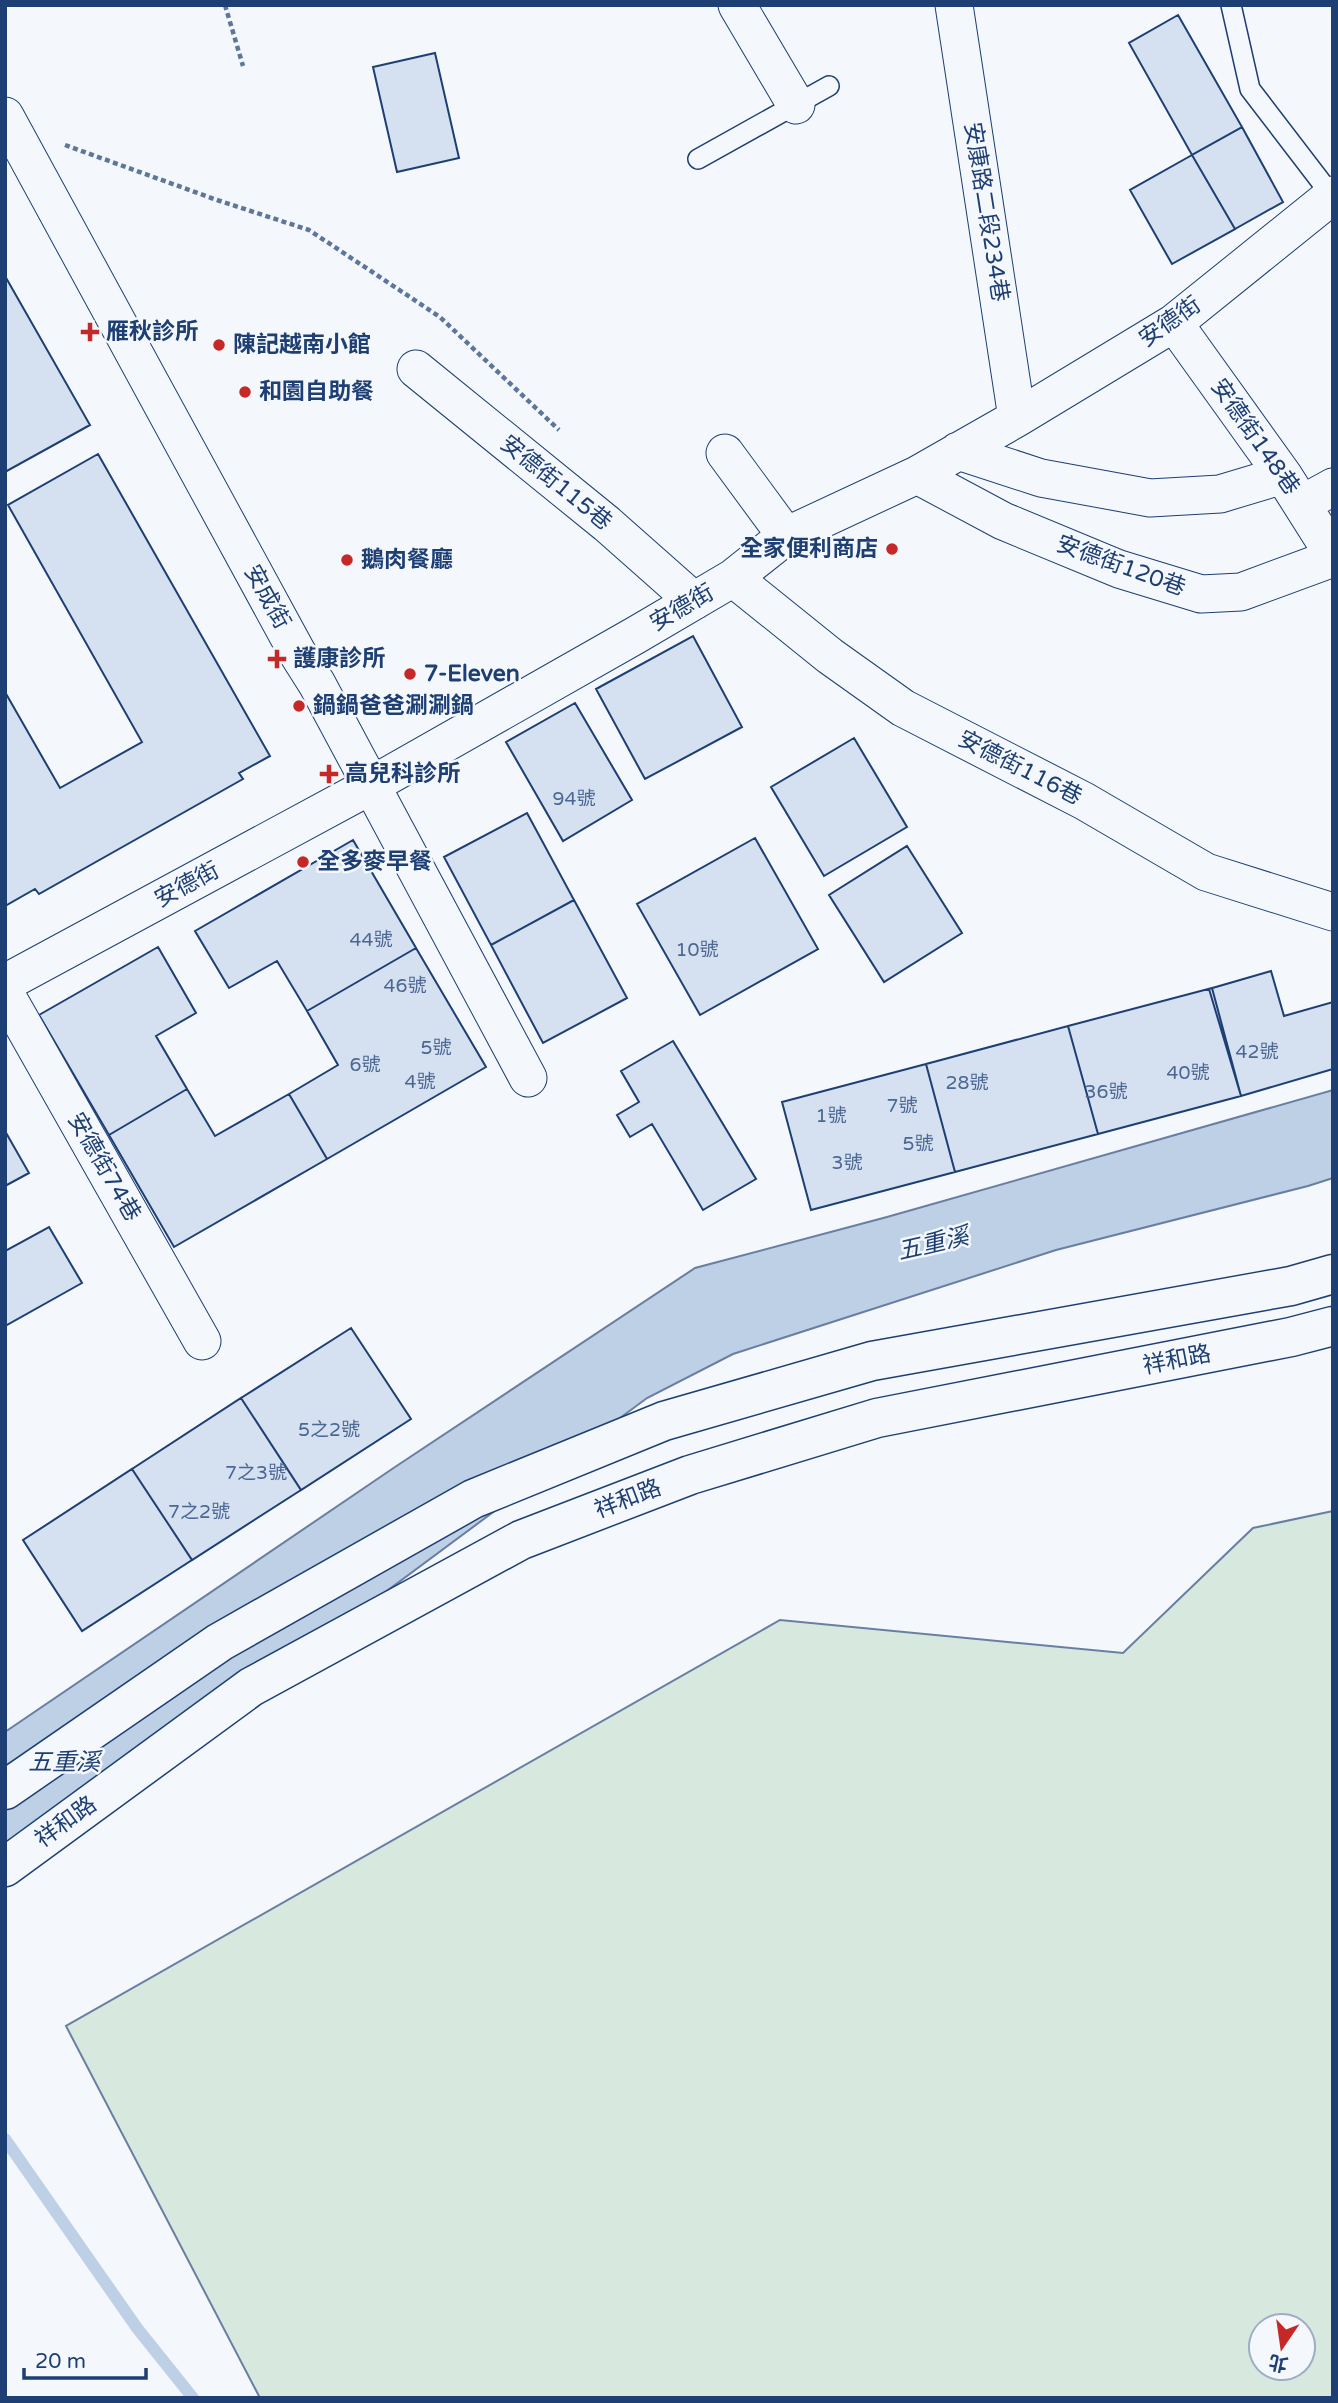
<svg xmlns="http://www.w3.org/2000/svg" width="1338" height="2403" viewBox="0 0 1338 2403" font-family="'Varela Round','Noto Sans TC',sans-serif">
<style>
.green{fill:#d7e8df;stroke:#687fa3;stroke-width:2;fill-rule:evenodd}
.water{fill:#bed0e5;stroke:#687fa3;stroke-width:2}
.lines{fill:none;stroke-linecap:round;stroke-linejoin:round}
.stream{stroke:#bed0e5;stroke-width:12}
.building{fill:#d5e0f0;stroke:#1d3f73;stroke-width:2}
.service-casing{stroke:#1d3f73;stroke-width:22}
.minor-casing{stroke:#1d3f73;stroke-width:39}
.secondary-casing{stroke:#1d3f73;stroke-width:41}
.path{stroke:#5e769c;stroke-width:4.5;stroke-dasharray:5 3.5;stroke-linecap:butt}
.service{stroke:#f4f7fb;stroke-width:19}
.minor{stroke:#f4f7fb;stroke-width:37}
.secondary{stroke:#f4f7fb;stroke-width:38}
.poi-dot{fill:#c62828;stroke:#f4f7fb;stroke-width:2.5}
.labels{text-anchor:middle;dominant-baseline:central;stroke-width:5;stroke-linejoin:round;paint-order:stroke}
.number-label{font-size:19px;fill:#4b6792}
.street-label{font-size:23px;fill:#1d3f73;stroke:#f4f7fb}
.poi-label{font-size:23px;font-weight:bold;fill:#1d3f73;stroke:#f4f7fb;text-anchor:start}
.water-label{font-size:24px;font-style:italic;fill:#1d3f73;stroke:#f4f7fb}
</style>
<rect width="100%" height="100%" fill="#f4f7fb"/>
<path class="green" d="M1333,1511V2398H260L66,2026L780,1620L1123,1653L1253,1528ZM1261,2326H1303V2368H1261Z"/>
<path class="water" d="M1333,1090V1178L1308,1186L1056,1250L733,1354L647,1398L144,1771L5,1887V1732L395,1467L695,1268L887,1217Z"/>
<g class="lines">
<path class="stream" d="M5,2139L137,2328L193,2398"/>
</g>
<path class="building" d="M1178,15L1242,127L1192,155L1129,43Z
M435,53L459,158L397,172L373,67Z
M1242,127L1283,202L1235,229L1192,155Z
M1192,155L1235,229L1172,264L1130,190Z
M5,276L90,425L5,472Z
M98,454L270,756L239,773L243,779L39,894L35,889L5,906V692L60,788L142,742L8,505Z
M693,636L742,727L645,779L596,689Z
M575,703L632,800L563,841L506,742Z
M854,738L907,827L824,876L771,787Z
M527,813L574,900L491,945L444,857Z
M755,838L818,949L700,1015L637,904Z
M353,840L416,948L307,1011L277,961L229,988L195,931Z
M907,846L962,933L884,982L829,895Z
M574,900L627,998L543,1043L491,945Z
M158,947L196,1013L156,1036L187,1089L109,1135L39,1015Z
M416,948L486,1067L327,1159L289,1094L338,1065L307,1011Z
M1271,971L1284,1016L1333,1002V1069L1241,1096L1209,989Z
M1212,988L1241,1096L1098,1134L1068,1026Z
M1068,1026L1098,1134L955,1172L926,1064Z
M673,1041L756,1179L703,1210L652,1124L630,1137L617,1115L639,1102L621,1071Z
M926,1064L955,1172L811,1210L782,1102Z
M187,1089L215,1136L289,1094L327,1159L174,1247L109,1135Z
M5,1131L29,1173L5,1186Z
M49,1227L82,1283L5,1326V1251Z
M351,1328L411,1419L301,1490L241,1398Z
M241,1398L301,1490L192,1560L132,1469Z
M132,1469L192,1560L82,1631L23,1540Z"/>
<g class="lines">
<g class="service-casing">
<path id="service" d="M1231,5L1250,89L1332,196
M698,159L829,86"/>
</g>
<g class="minor-casing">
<path id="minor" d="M737,5L796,105
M954,5L1017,418
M5,116L298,654L317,684L528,1078
M1174,323L1283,475L1333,554
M416,369L607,524L694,601
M958,451L1041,478L1150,498L1220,494L1283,475
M725,453L786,536
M917,475L1003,521L1119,569L1201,594L1241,592L1333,558
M1302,504L1333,487
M733,578L830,656L903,708L1084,801L1206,872L1333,912
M5,983L370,786L636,635L733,578L786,536L917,475L1017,418L1174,323L1333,195
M5,993L202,1341"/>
</g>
<g class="secondary-casing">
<path id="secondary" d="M5,1790L220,1642L473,1499L664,1421L872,1361L1291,1286L1333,1274
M5,1867L251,1687L521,1540L690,1475L877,1418L1291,1337L1333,1326"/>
</g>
<path class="path" d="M225,5L243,66
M65,145L217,200L309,230L440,317L559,430"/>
<use href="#service" class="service"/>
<use href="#minor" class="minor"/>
<use href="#secondary" class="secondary"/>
</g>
<g class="poi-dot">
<path d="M86.5 321.5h7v7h7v7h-7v7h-7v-7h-7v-7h7z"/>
<circle cx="219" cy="345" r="7"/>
<circle cx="245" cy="392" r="7"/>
<circle cx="892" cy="549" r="7"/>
<circle cx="347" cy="560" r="7"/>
<path d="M273.5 648.5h7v7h7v7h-7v7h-7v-7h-7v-7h7z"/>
<circle cx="410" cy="674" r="7"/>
<circle cx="299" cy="706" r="7"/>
<path d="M325.5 763.5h7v7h7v7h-7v7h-7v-7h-7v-7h7z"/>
<circle cx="303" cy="862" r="7"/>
</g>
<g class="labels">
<g class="number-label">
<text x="574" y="799">94號</text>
<text x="371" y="940">44號</text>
<text x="697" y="950">10號</text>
<text x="405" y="986">46號</text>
<text x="436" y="1048">5號</text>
<text x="1257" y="1052">42號</text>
<text x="365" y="1065">6號</text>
<text x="1188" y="1073">40號</text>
<text x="420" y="1082">4號</text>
<text x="967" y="1083">28號</text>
<text x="1106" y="1092">36號</text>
<text x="902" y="1106">7號</text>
<text x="831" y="1116">1號</text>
<text x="918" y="1144">5號</text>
<text x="847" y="1163">3號</text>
<text x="329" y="1430">5之2號</text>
<text x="256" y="1473">7之3號</text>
<text x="199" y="1512">7之2號</text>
</g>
<g class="street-label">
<text transform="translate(986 212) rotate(81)">安康路二段234巷</text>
<text transform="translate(1170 322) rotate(-35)">安德街</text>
<text transform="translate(1255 437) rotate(55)">安德街148巷</text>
<text transform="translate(556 483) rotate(39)">安德街115巷</text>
<text transform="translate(1121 566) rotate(20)">安德街120巷</text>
<text transform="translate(267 597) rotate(61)">安成街</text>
<text transform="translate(682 608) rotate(-30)">安德街</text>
<text transform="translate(1020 768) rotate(27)">安德街116巷</text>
<text transform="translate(187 885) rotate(-28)">安德街</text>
<text transform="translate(104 1167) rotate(60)">安德街74巷</text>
<text transform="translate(1177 1360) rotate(-11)">祥和路</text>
<text transform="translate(628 1499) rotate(-21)">祥和路</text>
<text transform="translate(66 1822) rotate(-36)">祥和路</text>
</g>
<g class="poi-label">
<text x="106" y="332">雁秋診所</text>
<text x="233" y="345">陳記越南小館</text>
<text x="259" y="392">和園自助餐</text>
<text x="878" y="549" text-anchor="end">全家便利商店</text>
<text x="361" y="560">鵝肉餐廳</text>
<text x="293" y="659">護康診所</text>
<text x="424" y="674">7-Eleven</text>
<text x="313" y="706">鍋鍋爸爸涮涮鍋</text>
<text x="345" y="774">高兒科診所</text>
<text x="317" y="862">全多麥早餐</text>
</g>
<g class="water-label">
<text transform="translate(933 1244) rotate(-13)">五重溪</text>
<text x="64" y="1762">五重溪</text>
</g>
</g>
<rect width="1338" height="2403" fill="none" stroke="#1d3f73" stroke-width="14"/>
<g transform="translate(1282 2347) rotate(193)"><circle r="33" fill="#f4f7fb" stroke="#9eadc5" stroke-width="2"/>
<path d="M0-5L12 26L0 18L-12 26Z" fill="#c62828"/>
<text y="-10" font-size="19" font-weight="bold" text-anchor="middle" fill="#1d3f73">北</text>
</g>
<path d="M24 2368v10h122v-10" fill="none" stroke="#1d3f73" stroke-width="3.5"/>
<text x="35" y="2368" font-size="21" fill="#1d3f73" stroke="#f4f7fb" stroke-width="5" paint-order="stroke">20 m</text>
</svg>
